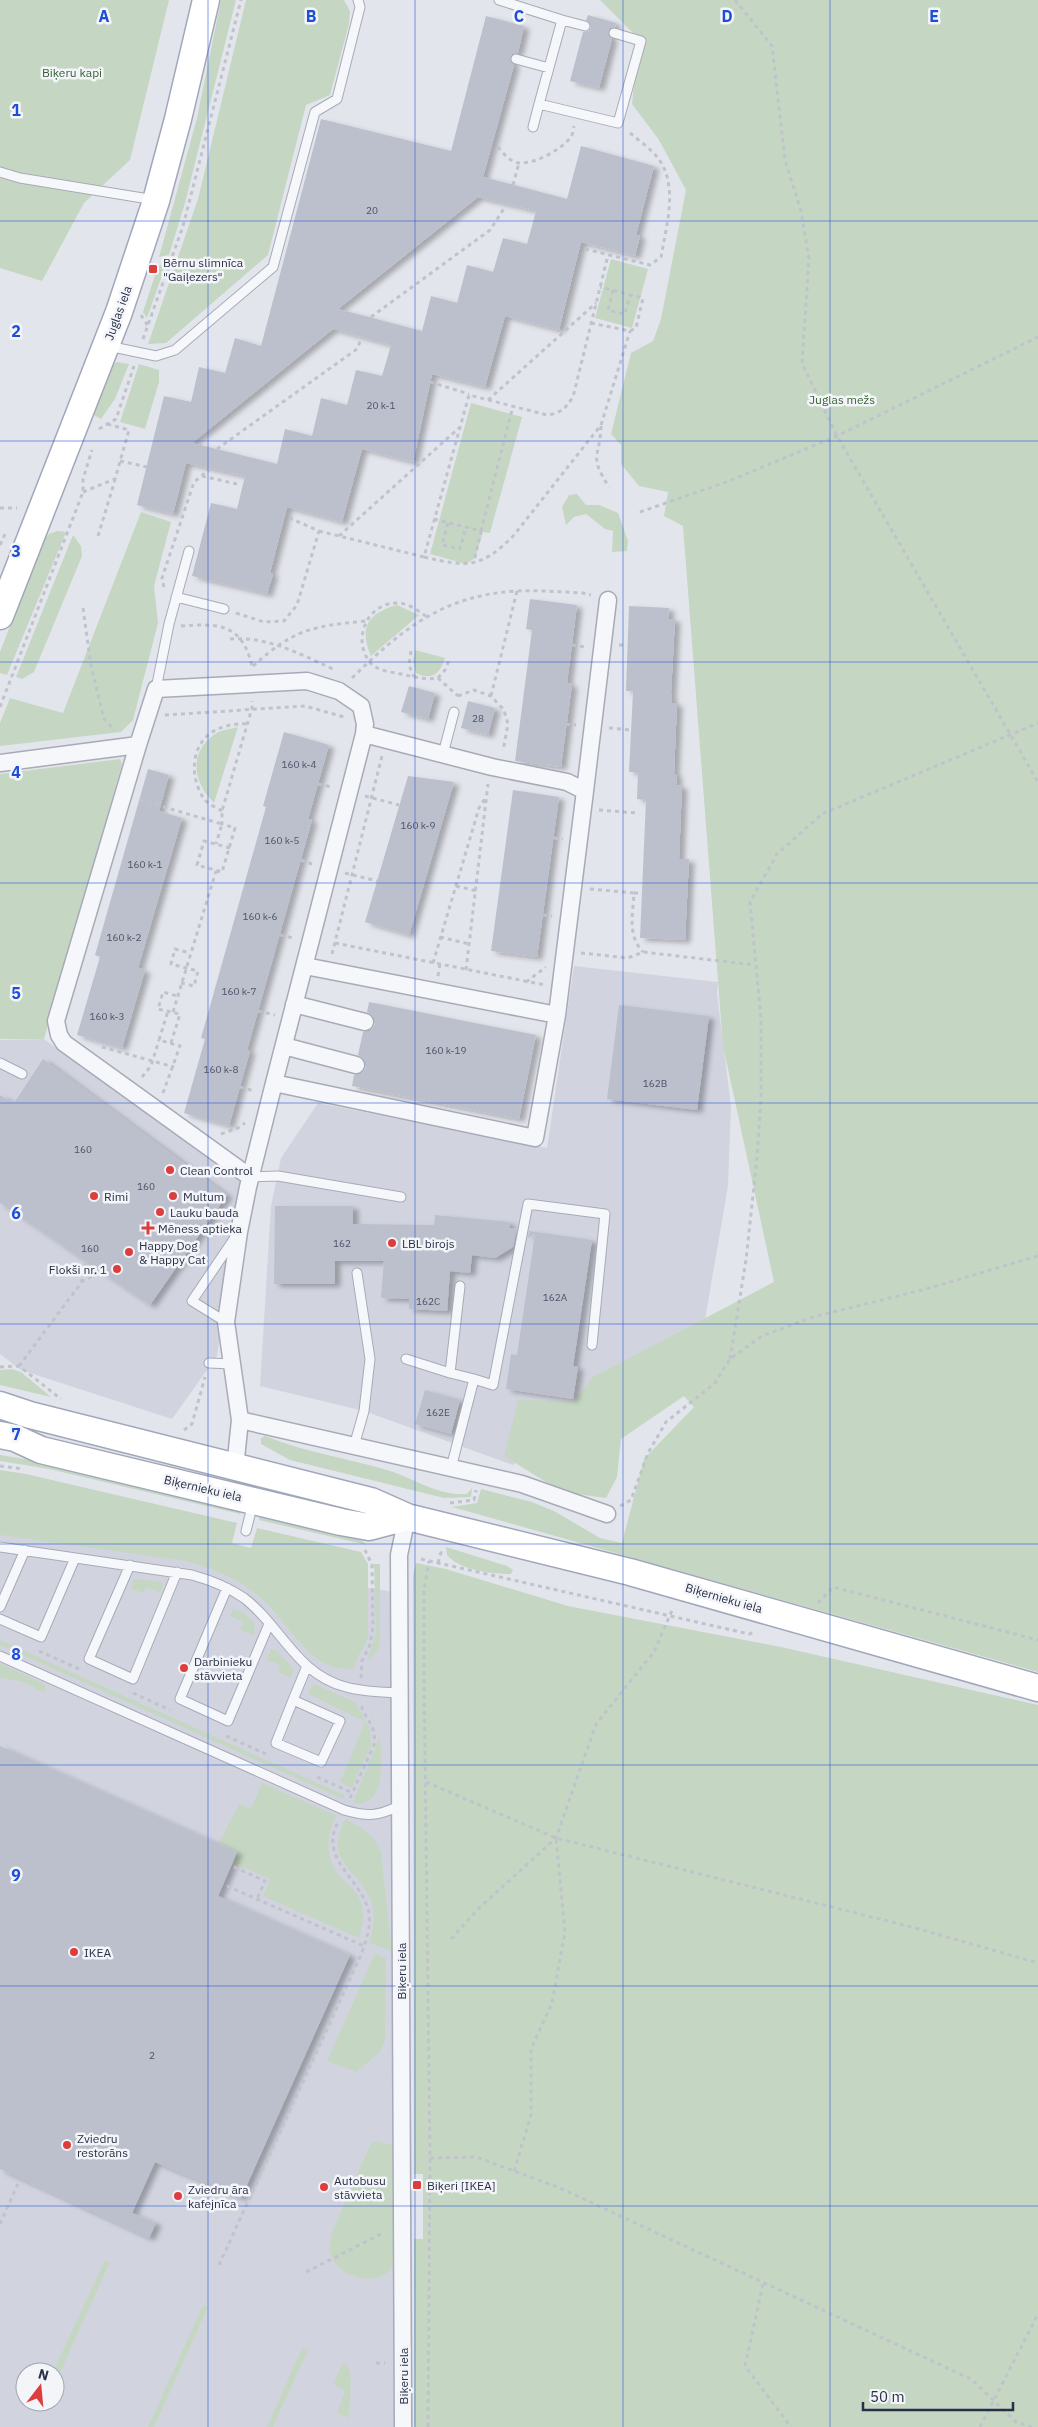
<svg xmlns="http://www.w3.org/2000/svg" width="1038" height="2427" viewBox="0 0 1038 2427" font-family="'IBM Plex Sans',sans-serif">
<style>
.built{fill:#d1d4df;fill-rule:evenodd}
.green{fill:#c5d7c3}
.building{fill:#bcc0cd;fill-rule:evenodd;filter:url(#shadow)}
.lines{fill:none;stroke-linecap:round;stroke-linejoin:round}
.lane-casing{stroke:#a7abb7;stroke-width:11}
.street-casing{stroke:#a7abb7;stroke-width:19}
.primary-casing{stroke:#a1a7ba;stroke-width:29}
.path{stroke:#c0c3cb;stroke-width:3;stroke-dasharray:4 4;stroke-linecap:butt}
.lane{stroke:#f6f7fa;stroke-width:9}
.street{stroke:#f6f7fa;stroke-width:16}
.primary{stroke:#fff;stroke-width:26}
.grid{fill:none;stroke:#1d4ed8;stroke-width:1;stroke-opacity:0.55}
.poi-dot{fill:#dd3d3c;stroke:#f3f5f9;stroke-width:2}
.labels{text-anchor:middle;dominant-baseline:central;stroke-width:5;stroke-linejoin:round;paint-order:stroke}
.number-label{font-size:10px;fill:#4d5368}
.park-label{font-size:12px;fill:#366434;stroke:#f3f5f9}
.poi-label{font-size:12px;fill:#282f47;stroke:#f3f5f9;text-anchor:start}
.street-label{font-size:12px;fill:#282f47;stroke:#f3f5f9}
.grid-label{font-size:16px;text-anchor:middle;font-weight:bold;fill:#1d4ed8;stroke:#f3f5f9;stroke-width:5;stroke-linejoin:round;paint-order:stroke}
</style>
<defs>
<filter id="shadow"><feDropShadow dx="5.5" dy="3" stdDeviation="2.5" flood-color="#0004"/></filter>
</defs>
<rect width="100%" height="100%" fill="#e3e5ec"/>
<path class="built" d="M574,966L718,982L717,994L731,1106L728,1186L702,1337L565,1410L513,1465L364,1411L260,1386L271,1206L281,1158L318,1103L547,1148Z
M44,1039L243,1183L217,1356L172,1419L21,1370L0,1354V1040Z
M0,1532L408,1594L413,2427H0ZM25,2372H55V2402H25Z"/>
<path class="green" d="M0,0H169L130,160L84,203L42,281L0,268Z
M221,0H236L185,203L169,255L159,257L197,118Z
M246,0H344L350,11L349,24L330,95L306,105L268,255L166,343L148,344L198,199Z
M600,0H1038V1672L452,1507L477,1503L481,1489L532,1502L554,1511L600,1538L622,1543L644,1459L694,1407L684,1396L621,1439L617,1477L606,1498L562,1492L504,1456L518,1400L574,1401L593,1377L774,1282L723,1046L683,526L664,516L668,492L639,486L621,464V445L611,434L631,353L653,341L661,319L686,190L659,140L632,104L639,39Z
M611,259L648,269L632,328L595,318Z
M166,264L147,318L143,312L158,266Z
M117,362L129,364L115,399L101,419L92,414L110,366Z
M139,364L159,370V382L145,429L120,422Z
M471,403L522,417L490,533L483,532L475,558L466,564L430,554Z
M577,494L586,505H599L618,513L628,541L627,551L612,552L613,531L605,529L586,514L574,517L566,525L562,507L569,495Z
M141,512L171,522L154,586L158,623L133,720L121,732L0,746V723L10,698L63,713Z
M57,531L66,532L7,675L0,673V652L43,541L49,534Z
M73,535L81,546L82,556L34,672L22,679L16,677Z
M397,605L419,615L371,656C358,627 369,613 397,605Z
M415,650L445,658C440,674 432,681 416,673L413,661Z
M238,727L214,803C193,782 188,753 215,734C221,730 231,729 238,727Z
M120,759L122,764L44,1039H0V774Z
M12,1369L21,1372L51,1397L0,1385V1370Z
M265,1436C304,1452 347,1458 387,1470C414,1478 437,1496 467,1494L472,1488L471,1497L444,1498L290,1460L261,1444V1438Z
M0,1455L43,1462L241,1509L240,1514L49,1469L0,1461Z
M0,1470L26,1474L237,1523L232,1543L251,1548L257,1528L361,1552L368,1564V1636C365,1649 356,1654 355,1668C312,1677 289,1622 261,1598C239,1579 214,1569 186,1561L0,1535Z
M260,1514L350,1535L360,1539L367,1545L259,1520Z
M446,1547L507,1566L513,1570L511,1574C492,1574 459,1570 447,1555Z
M416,1563L446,1569L568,1606L781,1647L1038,1705V2427H414V2239H423V2174H414L413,1575Z
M374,1564H380V1640L378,1649L367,1662L376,1633Z
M137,1579L162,1582L163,1584L161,1593L146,1587L144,1593L131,1589L133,1580Z
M233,1609L242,1612L255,1624L254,1635L240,1630L243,1622L230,1616Z
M0,1640L344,1795L343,1799L0,1645Z
M271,1649L277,1651L293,1668L291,1678L278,1672L280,1665L267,1660Z
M0,1663L44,1684L46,1690L42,1692L21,1681L0,1678Z
M314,1684L355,1702L370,1729L371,1746L352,1788L340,1782L365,1722L309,1694L310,1688Z
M366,1707C383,1718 385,1774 377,1790C373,1799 368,1802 360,1804L353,1802L379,1738L376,1721Z
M262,1783L337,1816C326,1833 325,1857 338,1874C342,1879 347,1883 352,1888C366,1902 365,1921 359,1938L263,1896L270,1879L232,1863L237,1852L219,1843L239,1804L251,1809Z
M345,1819C362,1827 374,1834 381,1852L392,1951L369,1943C373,1929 376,1915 371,1901C357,1866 323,1864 345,1819Z
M375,1953L386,1958L385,2041L379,2053L356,2072L327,2061Z
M379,2141L386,2144H393L396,2261C385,2290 336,2280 330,2252C329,2246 331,2239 332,2232L371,2143Z
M105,2260L110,2262L55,2384L53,2372Z
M203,2305L208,2307L154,2427H148Z
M302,2348L308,2350L273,2427H267Z
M345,2363L348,2366L351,2377L349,2418L337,2413L345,2391L333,2384L341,2366Z"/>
<path class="building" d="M588,15L616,23L615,27L610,28L608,32L612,39L599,88L570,81L583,32L589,31L591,27L586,20Z
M486,16L524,26L518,53L512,54L510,58L514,65L483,177L567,199L581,146L654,166L636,235L640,236L635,256L581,242L559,330L505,316L485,387L432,374L413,462L362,449L342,522L287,507L270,573L273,574L267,594L192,576L211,503L237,509L245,476L186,463L173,514L137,505L164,396L191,402L199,367L225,373L235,338L261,346L321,119L451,151ZM478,197L536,211L527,244L503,238L493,272L467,265L457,303L431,296L422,331L338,309ZM333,329L391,345L382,376L356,370L347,405L321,398L312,436L285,429L277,464L192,443Z
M530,599L577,605L567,683L572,684L561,767L515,761L532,630L526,629Z
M629,606L669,608L668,619H675L671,693L672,703H677L674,774H677L676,785L682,786L679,859H689L685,940L640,938L646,800L637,799L638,772H629L633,691H626Z
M409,686L435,693L428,719L401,712Z
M468,701L495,708L488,735L461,728Z
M284,732L329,745L308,819L312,820L247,1050L250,1051L229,1126L184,1113L205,1039L201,1038L266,807L263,806Z
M148,769L169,775L159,811L182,818L138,968L145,970L122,1048L77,1035L100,957L95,955Z
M408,776L454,782L409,935L365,922Z
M513,790L559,797L537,957L491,951Z
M369,1002L536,1035L519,1119L352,1086L354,1075L363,1072L366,1067L363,1058L358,1055L363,1032L372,1029L375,1024L372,1015L367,1012Z
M619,1005L709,1016L697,1110L607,1099Z
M43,1059L227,1195L150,1305L0,1203V1095L14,1103Z
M275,1206H353V1224L434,1225L435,1215L510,1222L509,1228L517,1229L513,1247L495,1258L472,1255L470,1273L450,1271L447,1311L409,1309V1299L381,1298L384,1261H335V1284H274Z
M529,1231L592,1240L573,1366L578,1367L573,1399L506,1389L511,1354L517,1355L535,1234L528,1238Z
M425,1390L460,1400L451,1434L415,1424Z
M0,1746L237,1852L218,1896L350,1955L241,2198L155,2162L132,2213L156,2223L149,2238L0,2169Z"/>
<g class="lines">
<g class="lane-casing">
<path id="lane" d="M499,0L562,20L539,104L618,123L641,41L614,33
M562,20L585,26
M516,59L549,68
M533,127L539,104
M0,172L20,178L155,200
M108,346L156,356L175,350L273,267L315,112L337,99L360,7L358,0
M176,597L224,609
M156,689L169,624L189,551
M443,754L454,712
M0,1063L22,1074
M250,1177L278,1176L401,1197
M460,1286L450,1373L474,1379
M226,1322L192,1301L234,1239
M406,1359L450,1373
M209,1363L232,1364
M354,1446L364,1411L370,1359L357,1273
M451,1468L474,1379L493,1385L528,1204L605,1214L592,1345
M246,1531L253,1503
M0,1547L192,1575C210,1580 228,1587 244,1598C281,1626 296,1674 346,1687C363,1692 382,1692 399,1693
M130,1565L89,1659L133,1679L177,1572
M227,1588L180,1699L228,1721L269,1624
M0,1607L25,1550
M0,1619L41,1637L75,1558
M0,1656L344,1810C368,1817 378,1816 399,1806
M293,1700L276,1743L321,1762L340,1721L293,1700L307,1666"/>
</g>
<g class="street-casing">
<path id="street" d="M138,745L56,1021L59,1035L64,1043L250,1177
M0,763L138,745L156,689L307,681L339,691L361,706L365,724L364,734L274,1083L248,1187L239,1232L226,1322L240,1420L235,1468
M585,791L608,600
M305,966L557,1015
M294,1004L365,1022
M284,1046L356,1065
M274,1083L535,1138L557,1015L585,791L567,782L492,767L364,734
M240,1420L522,1484L607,1514
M403,2427L399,1555L407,1517"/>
</g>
<g class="primary-casing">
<path id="primary" d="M0,616L119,312L156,201L178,119L206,0
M0,1405L30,1415L371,1501L407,1517L630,1572L1038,1688
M0,1435L15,1438L41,1450L341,1522L369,1527L407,1517"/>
</g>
<path class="path" d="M735,0L772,46L785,160L801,211L809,259L802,363L837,436L1038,782
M498,147C503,153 510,162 519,163C535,164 561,150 571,137C573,134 573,129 574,126
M513,185L519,163
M585,249L650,265L661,257C666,227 679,186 658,158C650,148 638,140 629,132
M613,290L608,310L625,314L630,294
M141,315L148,326
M371,317L490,230L507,204
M591,323L630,331L636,328L643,298L600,287
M143,339L183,226L241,0
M430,382L469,394
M488,400L596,303
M601,426C600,459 588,454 609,487
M99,429L116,419L134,366
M217,449L357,349L362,337
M120,461L147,467
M202,476L237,484
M83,492L115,479L129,430L107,424
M0,508H17
M640,512L729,481L837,436L1038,337
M434,519L481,531L474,562
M448,523L442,545L460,549L466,527
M319,531L424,557L469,395L547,415C561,413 565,409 573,397L608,255
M481,531L513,406
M98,536L115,480
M339,536L460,427
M0,545L6,532
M424,557C467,567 481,569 514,535L601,425L630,331
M164,587L162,578L194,482L210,469
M83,608L91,666L104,719L115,730
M236,613L264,622L284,621L297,605L319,531L285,516
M426,616C418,611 408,603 398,603C368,602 352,638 369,661C376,671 391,672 401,674C414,677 425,680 438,678L458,696
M181,626C220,623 242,624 252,666
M230,639C267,636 300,654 333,669
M572,645L586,647
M619,645H627
M411,651L409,665L414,677
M253,666C294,629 313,626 366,621
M352,678C402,629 444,595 517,591C539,590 561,592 583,593L591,595
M438,678L445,670L450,658
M458,696L474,690L491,696L504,710L508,724L503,751
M491,696L517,591
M0,707L83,492V479L92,450
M165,715L305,706L344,717
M566,724L576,725
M609,728L631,730
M318,784L332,787
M365,796L399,805
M140,800L222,824L216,844
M599,810L637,813
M222,811C217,808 210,805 206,801C200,795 197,785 195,777C190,741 214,722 248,724
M554,838L563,839
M230,848L204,841L197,865L222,872L235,828L222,824V811L252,708V701
M301,860L312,864
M345,873L377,881
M456,886L477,891
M590,889L634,893C633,914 627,935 643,952
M634,893H642
M543,915L552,916
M280,935L293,938
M440,937L469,944
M335,943L545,985
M581,953L628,958L643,952L755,965
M332,954L382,756
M433,963L479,808L486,797
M466,970L488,784
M438,976L440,964
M526,982L546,967
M181,983L194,986L198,971L171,964L175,949L190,953
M258,1011L275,1015
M173,1012L216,871
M171,1043L180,1014L158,1009L163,992L177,996
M102,1047L174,1067
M142,1077L151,1066L159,1040
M240,1087L254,1091
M163,1093L180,1046L159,1040L168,1011
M221,1134L238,1128L245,1123
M81,1282L100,1272
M730,1359L746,1260L757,1158L761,1097V1019L750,902L777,854L822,814L1038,723
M19,1366L81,1283L86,1262
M0,1367L19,1366L61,1399
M184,1430L192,1424L205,1377
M0,1466L24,1469
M450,1503L474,1500L476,1490
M620,1506L631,1500L648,1453L666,1422L715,1383L730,1359L762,1336L813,1317L926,1289L1038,1256
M421,1559L749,1634L756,1632
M438,1563L442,1549
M818,1603L833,1587L1038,1640
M39,1651L79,1669
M361,1678L362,1661L370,1645L373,1627L372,1565L365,1550
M133,1693L170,1710
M226,1736L266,1754
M317,1777L353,1793
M426,1782L556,1838L912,1927L1038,1963
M350,1798L374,1745C377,1724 365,1721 361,1704
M234,1867L265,1881L257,1899
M227,1886L364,1946
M451,1939L478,1909L556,1838L596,1724L654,1652L673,1608
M430,2158L476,2157L560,2188L971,2379L1016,2422L1032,2427
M514,2171L531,2115V2049L552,2003L565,1932L556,1838
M0,2224L20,2179
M219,2265L361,1955C366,1941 371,1927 369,1913C362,1878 318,1860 338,1822
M306,2272L385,2232
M763,2284L745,2366L791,2427
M376,2363H385
M428,2427L430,2158L424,1672V1589L429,1561
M980,2427L1038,2314"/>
<use href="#lane" class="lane"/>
<use href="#street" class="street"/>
<use href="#primary" class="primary"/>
</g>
<path class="grid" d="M208,0V2427M415,0V2427M623,0V2427M830,0V2427M0,221H1038M0,441H1038M0,662H1038M0,883H1038M0,1103H1038M0,1324H1038M0,1544H1038M0,1765H1038M0,1986H1038M0,2206H1038"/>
<g class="poi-dot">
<rect x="148" y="264" width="10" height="10" rx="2.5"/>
<circle cx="170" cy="1170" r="5"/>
<circle cx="94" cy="1196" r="5"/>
<circle cx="173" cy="1196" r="5"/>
<circle cx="160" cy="1212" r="5"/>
<path d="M145.5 1220.5h5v5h5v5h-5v5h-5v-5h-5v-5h5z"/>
<circle cx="392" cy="1243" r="5"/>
<circle cx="129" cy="1252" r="5"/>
<circle cx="117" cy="1269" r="5"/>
<circle cx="184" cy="1668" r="5"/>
<circle cx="74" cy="1952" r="5"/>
<circle cx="67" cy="2145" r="5"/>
<rect x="412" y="2180" width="10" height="10" rx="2.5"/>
<circle cx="324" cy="2187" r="5"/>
<circle cx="178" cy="2196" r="5"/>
</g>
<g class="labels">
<g class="number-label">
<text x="372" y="210">20</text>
<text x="381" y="405">20 k-1</text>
<text x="478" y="718">28</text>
<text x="299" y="764">160 k-4</text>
<text x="418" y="825">160 k-9</text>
<text x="282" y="840">160 k-5</text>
<text x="145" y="864">160 k-1</text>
<text x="260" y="916">160 k-6</text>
<text x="124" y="937">160 k-2</text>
<text x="239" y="991">160 k-7</text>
<text x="107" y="1016">160 k-3</text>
<text x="446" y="1050">160 k-19</text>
<text x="221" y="1069">160 k-8</text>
<text x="655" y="1083">162B</text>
<text x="83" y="1149">160</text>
<text x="146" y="1186">160</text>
<text x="342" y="1243">162</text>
<text x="90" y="1248">160</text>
<text x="555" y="1297">162A</text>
<text x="428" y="1301">162C</text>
<text x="438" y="1412">162E</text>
<text x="152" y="2055">2</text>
</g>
<g class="park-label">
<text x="72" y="72">Biķeru kapi</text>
<text x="842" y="399">Juglas mežs</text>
</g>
<g class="poi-label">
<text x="163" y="262">Bērnu slimnīca<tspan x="163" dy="14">"Gaiļezers"</tspan></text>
<text x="180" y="1170">Clean Control</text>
<text x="104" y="1196">Rimi</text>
<text x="183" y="1196">Multum</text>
<text x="170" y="1212">Lauku bauda</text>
<text x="158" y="1228">Mēness aptieka</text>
<text x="402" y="1243">LBL birojs</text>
<text x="139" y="1245">Happy Dog<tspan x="139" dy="14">&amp; Happy Cat</tspan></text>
<text x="107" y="1269" text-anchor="end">Flokši nr. 1</text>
<text x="194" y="1661">Darbinieku<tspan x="194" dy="14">stāvvieta</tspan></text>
<text x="84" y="1952">IKEA</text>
<text x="77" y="2138">Zviedru<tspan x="77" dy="14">restorāns</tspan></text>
<text x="334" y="2180">Autobusu<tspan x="334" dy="14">stāvvieta</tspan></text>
<text x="427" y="2185">Biķeri [IKEA]</text>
<text x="188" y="2189">Zviedru āra<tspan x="188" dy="14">kafejnīca</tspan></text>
</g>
<g class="street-label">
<text transform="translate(118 313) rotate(-70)">Juglas iela</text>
<text transform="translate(203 1488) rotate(13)">Biķernieku iela</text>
<text transform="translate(724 1598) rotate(16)">Biķernieku iela</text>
<text transform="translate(401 1971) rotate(-90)">Biķeru iela</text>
<text transform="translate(403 2376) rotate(-90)">Biķeru iela</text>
</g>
</g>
<g class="grid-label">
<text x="104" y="22">A</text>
<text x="311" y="22">B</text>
<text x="519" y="22">C</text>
<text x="727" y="22">D</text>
<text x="934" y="22">E</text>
<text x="16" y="116">1</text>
<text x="16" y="337">2</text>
<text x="16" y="557">3</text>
<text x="16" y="778">4</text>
<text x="16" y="999">5</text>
<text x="16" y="1219">6</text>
<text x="16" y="1440">7</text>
<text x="16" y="1660">8</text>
<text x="16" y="1881">9</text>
</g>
<g transform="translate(40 2387) rotate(16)"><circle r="24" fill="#f3f5f9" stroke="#a2a6b2"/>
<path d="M0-4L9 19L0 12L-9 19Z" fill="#dd3d3c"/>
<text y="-8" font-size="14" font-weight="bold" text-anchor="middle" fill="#282f47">N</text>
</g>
<path d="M863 2402v8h150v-8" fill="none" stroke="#282f47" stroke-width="2.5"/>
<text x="870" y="2402" font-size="15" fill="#282f47" stroke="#f3f5f9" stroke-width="4" paint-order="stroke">50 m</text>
</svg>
